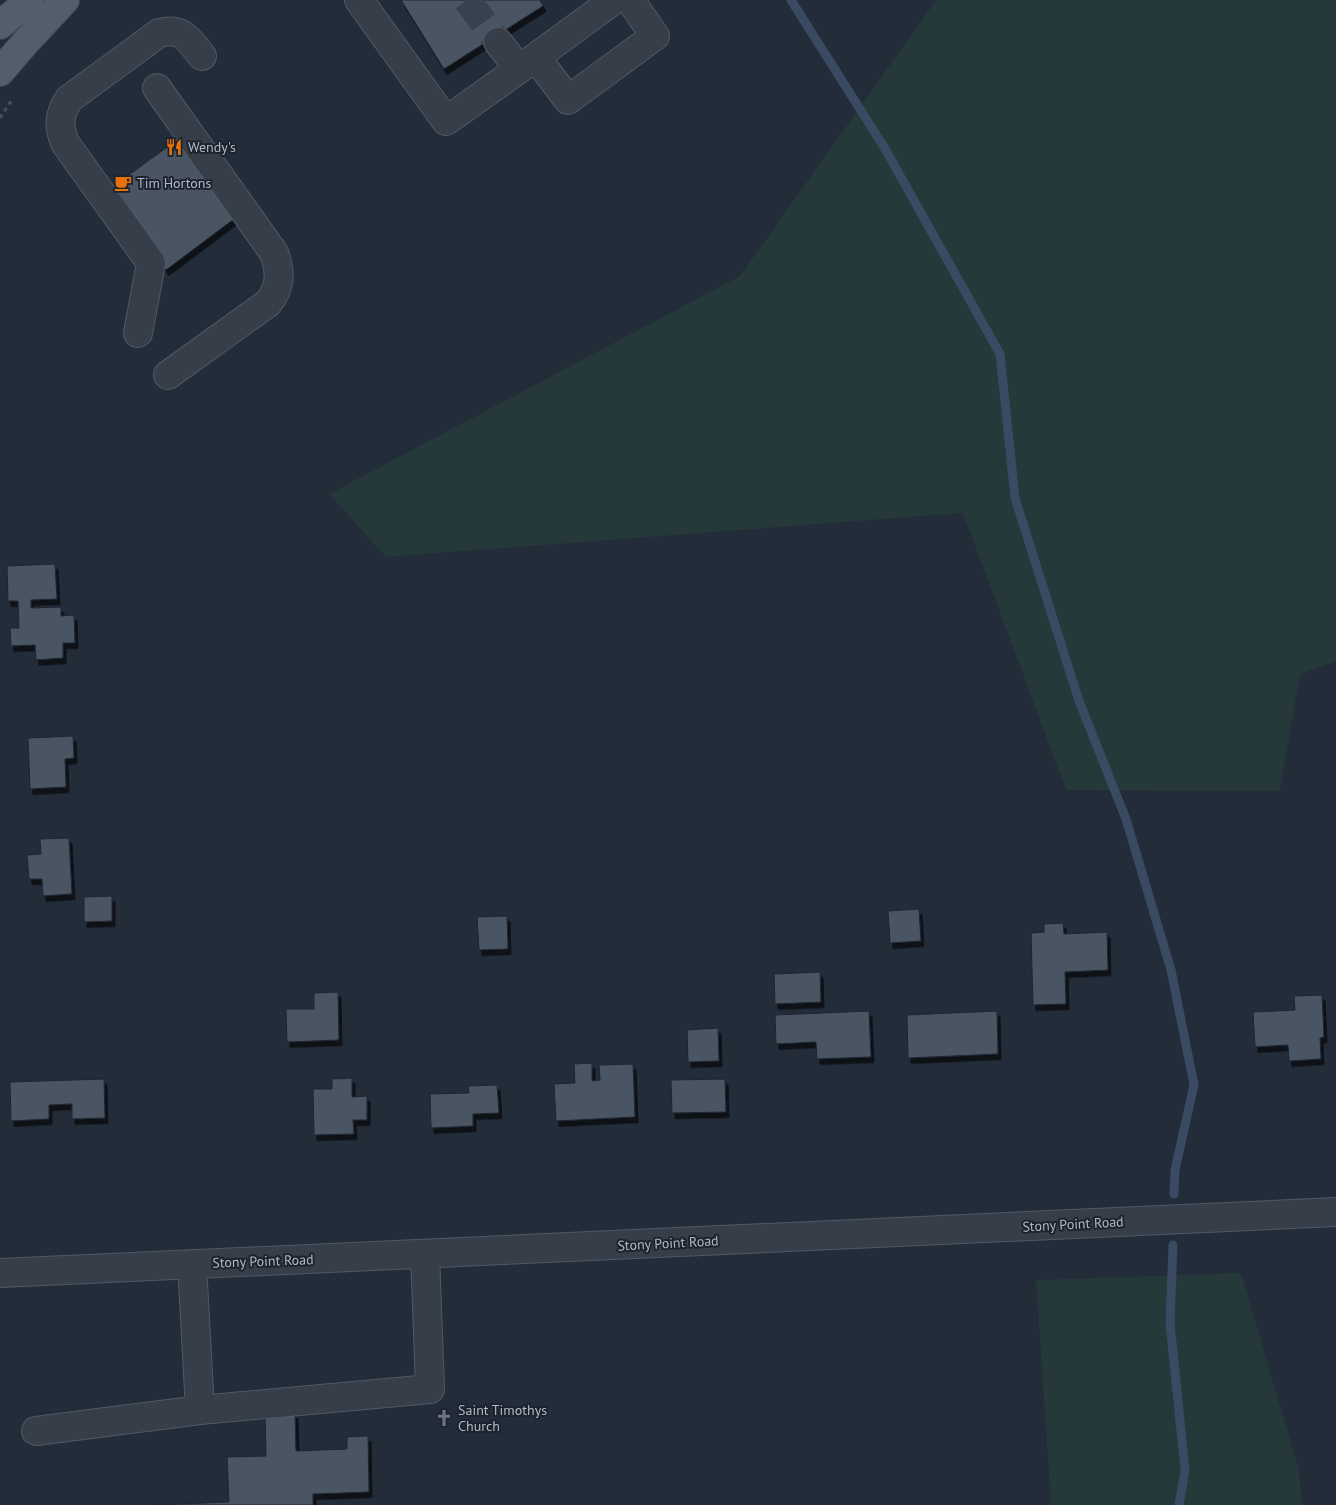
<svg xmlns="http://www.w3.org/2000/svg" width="1336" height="1505" viewBox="0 0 1336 1505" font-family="'PT Sans',sans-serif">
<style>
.green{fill:#25383a}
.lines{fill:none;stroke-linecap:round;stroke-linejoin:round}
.stream{stroke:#394a62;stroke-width:9}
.building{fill:#495463;stroke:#1e2530;filter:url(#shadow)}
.minor-tunnel{stroke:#38414e;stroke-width:28;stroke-dasharray:28 14;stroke-linecap:butt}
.minor-casing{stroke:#515964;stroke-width:30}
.major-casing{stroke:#3f4753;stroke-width:30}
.path{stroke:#425557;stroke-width:3;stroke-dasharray:4 4;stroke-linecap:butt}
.minor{stroke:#363e4a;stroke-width:28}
.major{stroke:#545d6a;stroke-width:28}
.labels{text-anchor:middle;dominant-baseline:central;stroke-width:4;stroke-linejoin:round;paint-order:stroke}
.poi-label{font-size:14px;fill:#b1b9c6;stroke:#1c232e;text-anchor:start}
.street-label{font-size:14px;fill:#b1b9c6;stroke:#1c232e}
</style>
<defs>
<filter id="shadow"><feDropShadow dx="3" dy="5.5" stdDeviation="0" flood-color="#0009"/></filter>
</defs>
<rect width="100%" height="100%" fill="#232c39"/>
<path class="green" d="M936,0H1336V661L1300,674L1280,791L1066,790L963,513L386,557L329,494L740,276Z
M1241,1273L1299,1470L1302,1505H1051L1036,1280Z"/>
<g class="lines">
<path class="stream" d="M791,0L884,147L1000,354L1015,498L1079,701L1126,819L1171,970L1194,1085L1175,1170L1174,1194
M1173,1245L1170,1323L1185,1470L1179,1505"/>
</g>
<path class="building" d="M401,0H540L543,6L444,69Z
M181,137L234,219L166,270L108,190Z
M55,564L57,599L31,600V608L61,607V616L74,615L75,643H63V658L36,660L35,645L11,646L10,628H19L18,601H8L7,566Z
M73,736L74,758L65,759L66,787L30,789L28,738Z
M69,838L72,894L43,896L42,879H29L27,855L41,854L40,839Z
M112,896V921L84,922V897Z
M919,909L921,941L890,943L888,911Z
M507,916L508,949L479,950L477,917Z
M1063,923L1064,934L1107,932L1108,970L1065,972L1066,1004L1033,1005L1031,933L1044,932V924Z
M820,972L821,1002L775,1004L774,974Z
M338,992L339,1040L287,1042L286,1009H314V993Z
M1322,995L1324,1037L1320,1038L1321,1059L1289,1061L1288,1045L1255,1047L1253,1012L1295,1010L1294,996Z
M869,1011L871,1057L817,1059L816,1042L776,1044L775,1015Z
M997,1011L998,1054L908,1058L907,1015Z
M718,1028L719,1061L688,1062L687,1030Z
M592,1063V1081L600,1080L599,1065L633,1064L635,1117L556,1121L554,1084L575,1083L574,1064Z
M352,1078V1097L367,1096V1120H353L354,1134L314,1135L313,1089H332V1079Z
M104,1079L105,1118L72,1119V1104L49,1105V1119L11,1121L10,1082Z
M725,1079L726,1112L672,1113L671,1080Z
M497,1085L499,1113L473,1114V1126L431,1128L430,1094L469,1093L468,1086Z
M295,1413L296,1451L347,1449V1437L368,1436L369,1492L313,1494V1505H153L229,1502L227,1457L266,1456L265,1414Z"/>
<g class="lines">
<path class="minor-tunnel" d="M467,0L498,42"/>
<g class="minor-casing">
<path id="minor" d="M359,0L446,121L536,57
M614,0L536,57L568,100L655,36L630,0
M498,42L519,69
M157,88L274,253C281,272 281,287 268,303L168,375
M138,333L151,263L65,143C58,126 59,114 69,99L159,33C183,27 188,39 202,56
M0,1273L1336,1212
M200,1410L430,1389L425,1254
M36,1431L200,1410L192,1264"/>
</g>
<g class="major-casing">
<path id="major" d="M0,25L30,0
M0,72L25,43L65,0"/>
</g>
<path class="path" d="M0,118L13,98"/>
<use href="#minor" class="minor"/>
<use href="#major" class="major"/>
</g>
<defs>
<g id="restaurant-bare" transform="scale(1.35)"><path d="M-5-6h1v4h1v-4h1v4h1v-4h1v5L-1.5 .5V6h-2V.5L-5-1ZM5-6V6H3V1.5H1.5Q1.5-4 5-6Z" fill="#e8710a" stroke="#1c232e" stroke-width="2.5" paint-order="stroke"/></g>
<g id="cafe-bare" transform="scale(1.35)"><path d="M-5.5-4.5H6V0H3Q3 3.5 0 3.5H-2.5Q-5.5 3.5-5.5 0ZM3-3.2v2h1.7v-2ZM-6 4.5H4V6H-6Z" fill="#e8710a" stroke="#1c232e" stroke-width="2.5" paint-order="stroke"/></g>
<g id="church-bare" transform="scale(1.35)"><path d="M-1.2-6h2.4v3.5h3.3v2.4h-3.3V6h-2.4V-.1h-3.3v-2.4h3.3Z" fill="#6b7280" stroke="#1c232e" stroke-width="2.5" paint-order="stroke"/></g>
</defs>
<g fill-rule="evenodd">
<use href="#restaurant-bare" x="174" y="147"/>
<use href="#cafe-bare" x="123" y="183"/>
<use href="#church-bare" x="444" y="1418"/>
</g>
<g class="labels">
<g class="poi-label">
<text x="188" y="147">Wendy's</text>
<text x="137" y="183">Tim Hortons</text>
<text x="458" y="1410">Saint Timothys<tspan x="458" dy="16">Church</tspan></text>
</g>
<g class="street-label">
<text transform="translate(1073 1224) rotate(-3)">Stony Point Road</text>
<text transform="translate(668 1243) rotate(-3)">Stony Point Road</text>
<text transform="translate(263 1261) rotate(-2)">Stony Point Road</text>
</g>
</g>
</svg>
